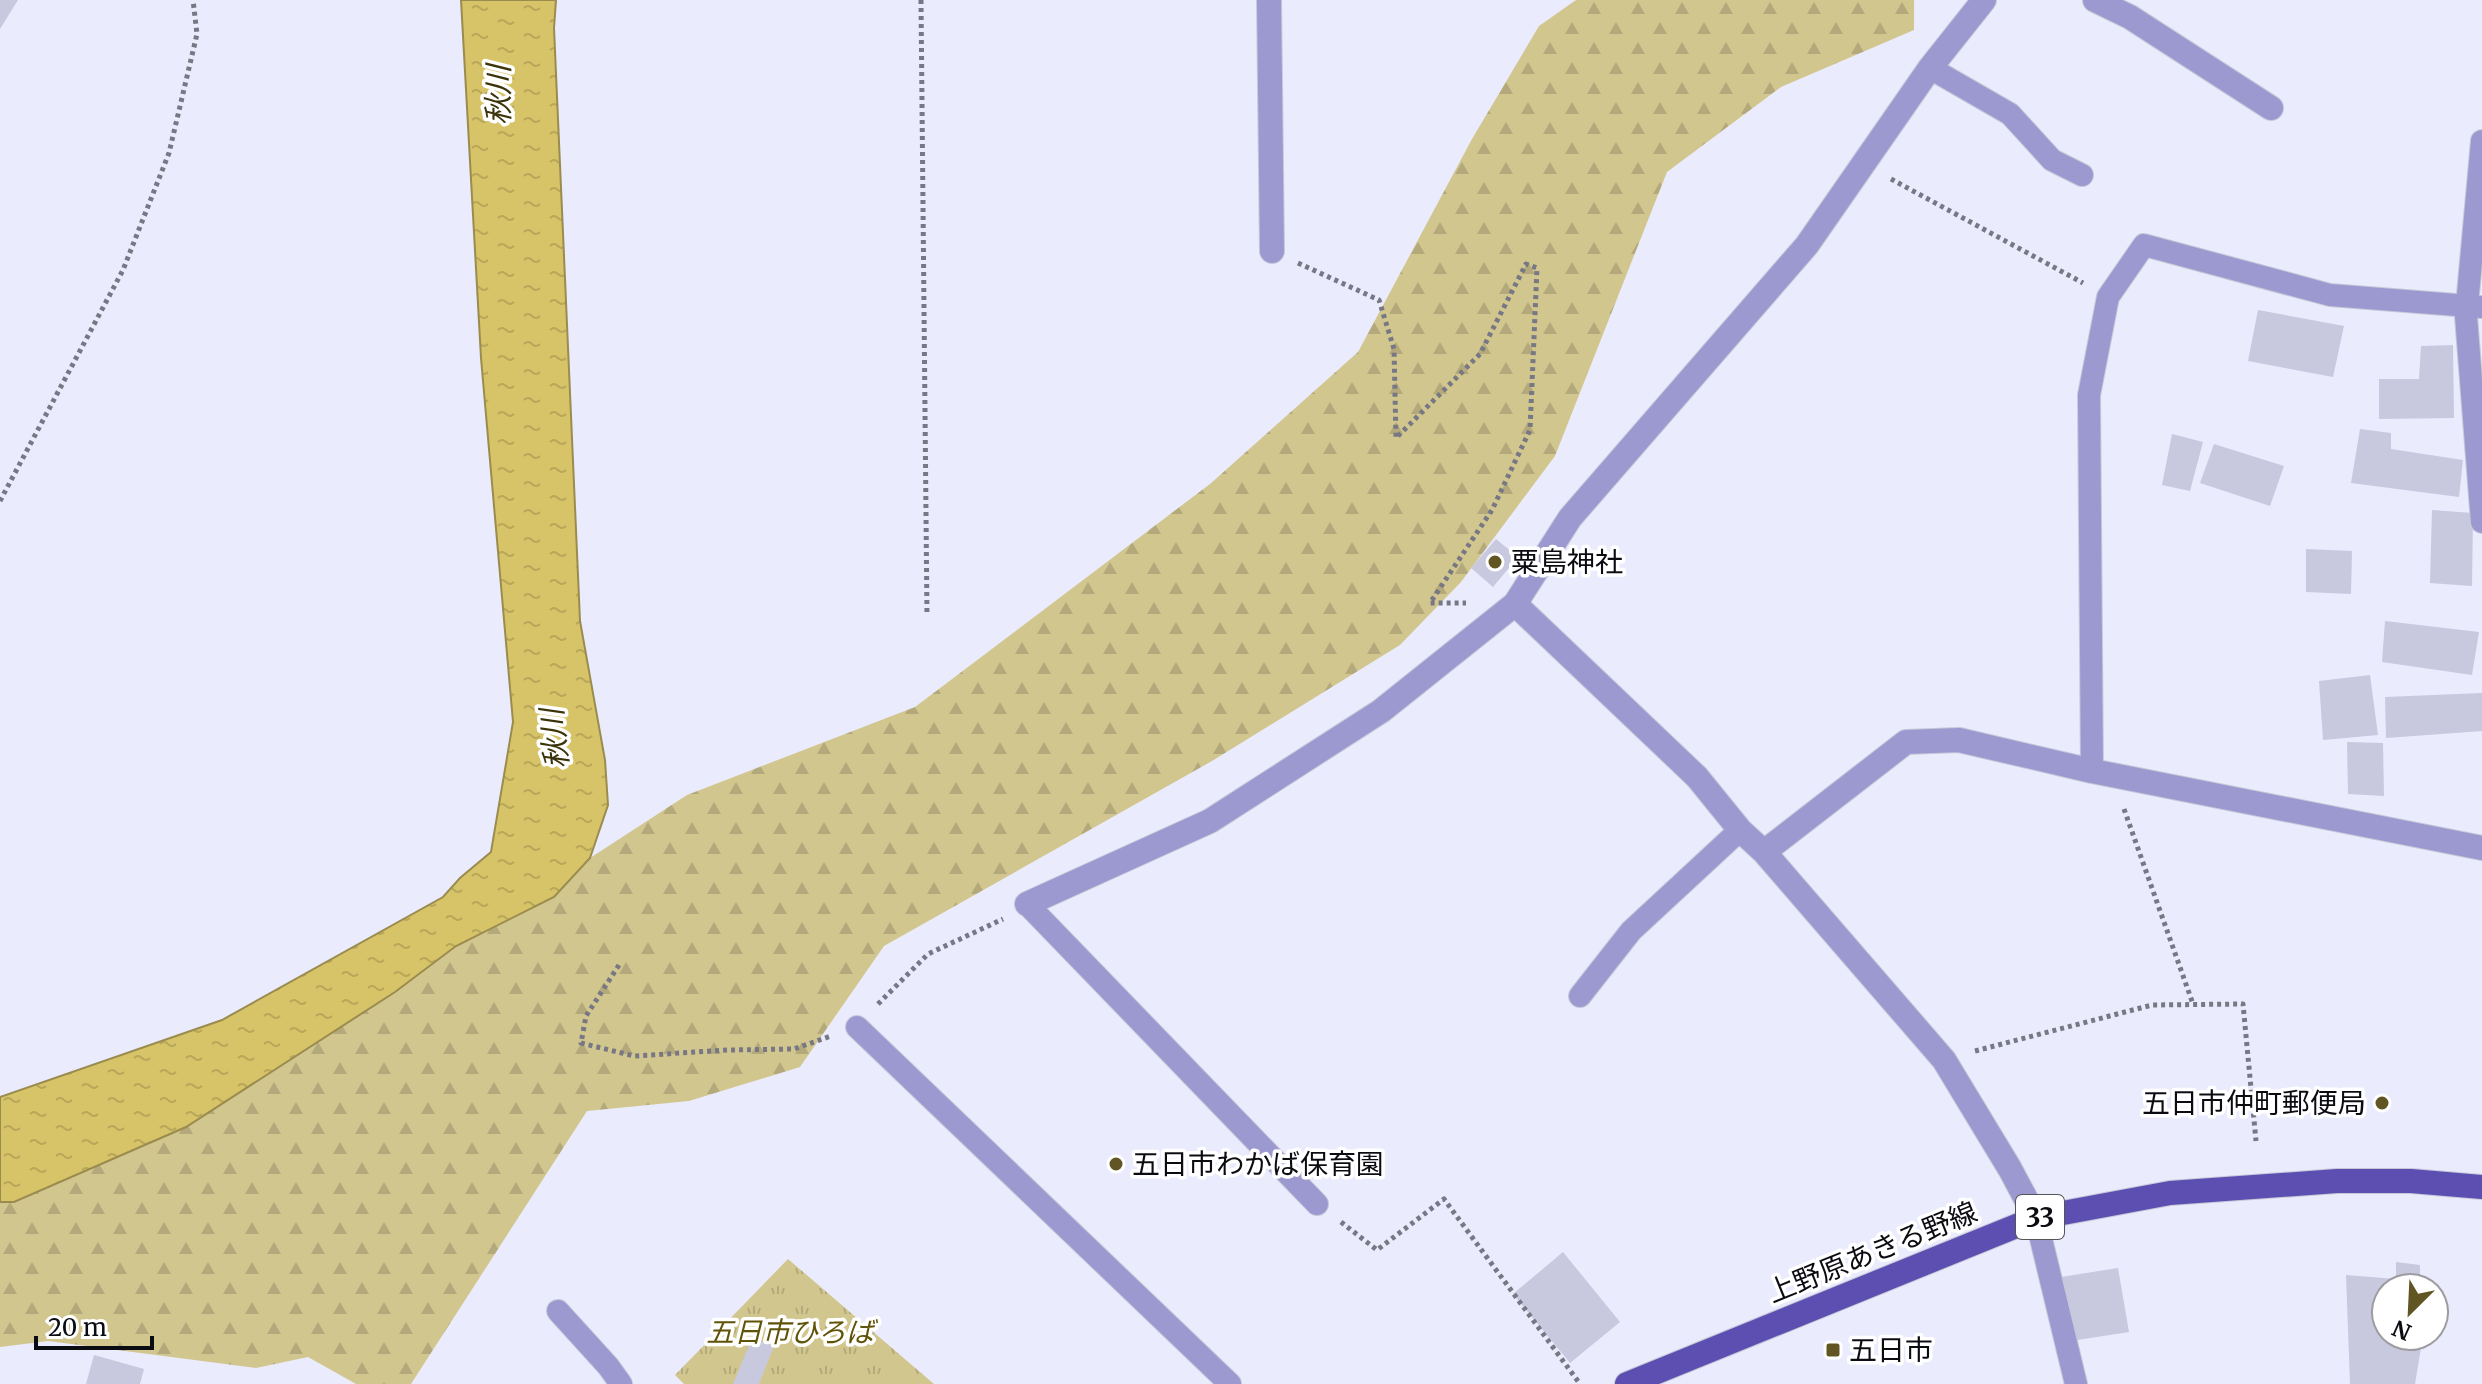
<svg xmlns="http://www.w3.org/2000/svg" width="2482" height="1384" viewBox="0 0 2482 1384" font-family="Merriweather,'Noto Sans JP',serif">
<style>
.forest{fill:url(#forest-firs)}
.park{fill:url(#park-tufts)}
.water{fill:url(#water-ripples);stroke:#9a8c4e;stroke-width:2}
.building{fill:#c8c8df}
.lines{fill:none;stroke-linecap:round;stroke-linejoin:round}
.lane-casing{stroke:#c6c7d7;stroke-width:24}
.street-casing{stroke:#c6c7d7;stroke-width:26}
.primary-casing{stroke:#c6c7d7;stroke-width:26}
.path{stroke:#787884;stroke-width:5;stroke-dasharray:4 4;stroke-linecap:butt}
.lane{stroke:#9b99d0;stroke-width:22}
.street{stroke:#9b99d0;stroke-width:24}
.primary{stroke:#5c4fb1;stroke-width:24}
.poi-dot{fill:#615623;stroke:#fff;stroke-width:3}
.labels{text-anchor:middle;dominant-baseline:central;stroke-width:7;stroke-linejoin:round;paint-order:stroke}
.shield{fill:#fff;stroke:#545459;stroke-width:2}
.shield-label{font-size:26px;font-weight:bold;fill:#0b0b12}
.poi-label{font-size:28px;fill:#0b0b12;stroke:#fff;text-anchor:start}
.street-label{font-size:28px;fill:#0b0b12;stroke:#fff}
.park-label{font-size:28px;font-style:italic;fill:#605308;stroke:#fff}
.water-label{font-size:30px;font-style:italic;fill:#3b330a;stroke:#fff}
</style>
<defs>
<pattern id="forest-firs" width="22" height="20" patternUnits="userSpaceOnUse" patternTransform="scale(2)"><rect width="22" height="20" fill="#d2c68f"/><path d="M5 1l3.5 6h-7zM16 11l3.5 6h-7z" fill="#b3a97a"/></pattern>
<pattern id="park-tufts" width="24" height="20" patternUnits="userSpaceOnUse" patternTransform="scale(2)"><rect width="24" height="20" fill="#d2c68f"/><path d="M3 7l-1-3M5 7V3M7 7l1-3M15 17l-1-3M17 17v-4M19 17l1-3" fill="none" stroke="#b3a97a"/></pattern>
<pattern id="water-ripples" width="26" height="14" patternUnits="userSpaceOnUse" patternTransform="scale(2)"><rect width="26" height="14" fill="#d8c468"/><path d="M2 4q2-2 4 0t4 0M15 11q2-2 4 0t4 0" fill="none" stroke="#b8a759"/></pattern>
</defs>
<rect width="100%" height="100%" fill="#eaebfd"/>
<path class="forest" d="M1576,0H1914V30L1781,87L1667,172L1555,456L1461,582L1400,645L1212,761L884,946L800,1067L689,1101L587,1111L411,1384H356L308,1357L256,1368L48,1341L0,1347V1202H14L186,1127L395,992L456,946L554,897L590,858L687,795L915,707L1210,484L1358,352L1472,139L1539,26Z"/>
<path class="park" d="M788,1259L934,1384H684L675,1375Z"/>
<path class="water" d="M461,0H556L554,28L580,621L605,760L608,805L590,858L554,897L456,946L395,992L186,1127L14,1202H0V1097L222,1020L443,897L460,878L491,852L513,722L481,358Z"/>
<path class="building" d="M0,0H18L0,29Z
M2258,310L2344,326L2333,377L2248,361Z
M2453,345L2454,418L2379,419V379H2419L2421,346Z
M2360,429L2391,433V449L2463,460L2459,497L2351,483Z
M2172,434L2203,442L2190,491L2162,485Z
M2214,444L2284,466L2270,506L2200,483Z
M2432,510L2473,513L2472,586L2430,583Z
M1496,539L1518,557L1493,587L1471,568Z
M2306,549L2352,551L2351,594L2306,592Z
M2385,621L2479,632L2472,675L2382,662Z
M2370,675L2378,735L2323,740L2319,681Z
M2482,693V731L2386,738L2385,697Z
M2347,742L2383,743L2384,796L2348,794Z
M1563,1252L1620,1322L1570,1363L1513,1294Z
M2396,1262L2420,1265V1285L2426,1286L2386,1288V1336H2423L2415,1384H2350L2346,1275L2396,1279Z
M2118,1268L2129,1332L2071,1341L2061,1277Z
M752,1338L774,1346L759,1384H733Z
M94,1355L144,1369L140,1384H86Z"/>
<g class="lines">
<g class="lane-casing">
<path id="lane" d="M1930,68L2010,114L2052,160L2082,175
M2482,141L2466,316L2482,522
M2092,771L2089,395L2108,297L2144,245L2330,295L2482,307
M1027,904L1317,1204
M1580,996L1631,931L1740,830
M857,1027L1230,1384
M2036,1218L2076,1384
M558,1311L608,1366L621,1384"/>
</g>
<g class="street-casing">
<path id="street" d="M1269,0L1272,251
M2095,0L2130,17L2271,108
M1515,604L1697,777L1740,830L1764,852L1944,1060L2010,1169L2036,1218
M1764,852L1906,742L1959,740L2092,771L2482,848
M1027,904L1210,821L1381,711L1515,604L1570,518L1807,245L1930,68L1984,0"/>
</g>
<g class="primary-casing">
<path id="primary" d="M1627,1384L2036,1218L2170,1193L2337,1181H2411L2482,1187"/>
</g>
<path class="path" d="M921,0L927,616
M1891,179L2083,283
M1298,263L1379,300L1394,349L1396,438L1480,354L1526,264L1537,268L1530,430L1492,510L1430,603H1466
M0,501L123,270L169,153L197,34L193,0
M2124,809L2193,1004
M619,965L586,1016L581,1043L634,1056L728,1050L794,1049L831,1036
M878,1004L928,954L1003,919
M1975,1051L2152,1005L2243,1004L2256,1141
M1341,1222L1377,1250L1444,1199L1580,1384"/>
<use href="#lane" class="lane"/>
<use href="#street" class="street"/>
<use href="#primary" class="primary"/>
</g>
<g class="poi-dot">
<circle cx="1495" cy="562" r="8"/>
<circle cx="2382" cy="1103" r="8"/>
<circle cx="1116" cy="1164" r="8"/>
<rect x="1825" y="1342" width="16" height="16" rx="4"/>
</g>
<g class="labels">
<rect class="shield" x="2016" y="1195" width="48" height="44" rx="6"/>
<g class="shield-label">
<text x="2040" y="1217">33</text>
</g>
<g class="poi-label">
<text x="1511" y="562">粟島神社</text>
<text x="2366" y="1103" text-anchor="end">五日市仲町郵便局</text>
<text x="1132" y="1164">五日市わかば保育園</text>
<text x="1849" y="1350">五日市</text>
</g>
<g class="street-label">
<text transform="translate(1872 1252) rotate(-22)">上野原あきる野線</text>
</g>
<g class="park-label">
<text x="790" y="1332">五日市ひろば</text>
</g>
<g class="water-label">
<text transform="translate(498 95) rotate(-90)">秋川</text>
<text transform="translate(554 739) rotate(-96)">秋川</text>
</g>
</g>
<g transform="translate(2410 1312) rotate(204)"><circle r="38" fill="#ffffff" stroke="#9d9da0" stroke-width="2"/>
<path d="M0-6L14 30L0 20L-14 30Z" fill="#615623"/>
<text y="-12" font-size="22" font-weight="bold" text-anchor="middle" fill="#0b0b12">N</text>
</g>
<path d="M36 1336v12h116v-12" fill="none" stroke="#0b0b12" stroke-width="4"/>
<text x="48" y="1336" font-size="24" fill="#0b0b12" stroke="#ffffff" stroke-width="6" paint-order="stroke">20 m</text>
</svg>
